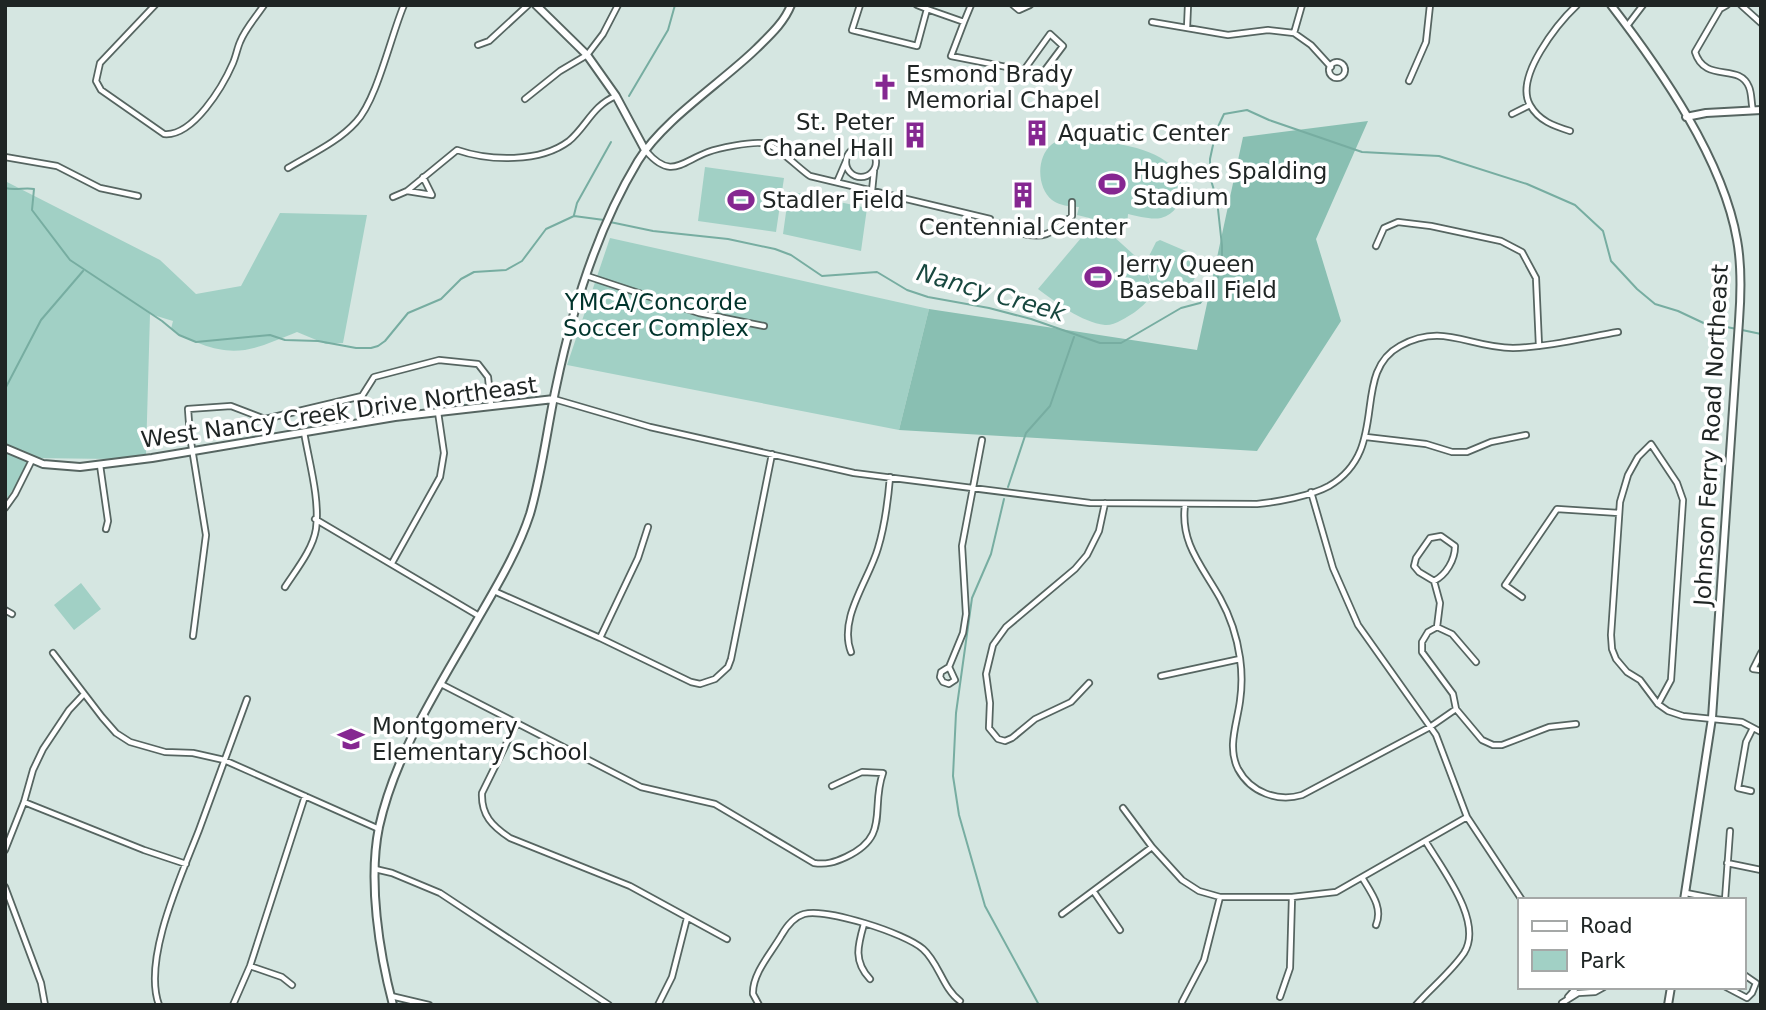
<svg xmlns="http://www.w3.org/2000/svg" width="1766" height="1010" viewBox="0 0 1766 1010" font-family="'DejaVu Sans',sans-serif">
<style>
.green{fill:#a1d0c5}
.forest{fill:#89bfb2}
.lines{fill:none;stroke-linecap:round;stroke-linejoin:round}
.stream{stroke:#77ada1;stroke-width:2}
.street-casing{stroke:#566561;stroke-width:8}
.secondary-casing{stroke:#566561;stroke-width:10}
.street{stroke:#fff;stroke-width:4.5}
.secondary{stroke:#fff;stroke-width:6}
.labels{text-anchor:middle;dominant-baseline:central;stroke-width:7;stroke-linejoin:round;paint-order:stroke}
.poi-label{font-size:23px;fill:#1f2524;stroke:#fff;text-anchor:start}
.park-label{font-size:23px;fill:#00332b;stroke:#fff}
.street-label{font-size:23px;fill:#1f2524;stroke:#fff}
.water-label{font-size:24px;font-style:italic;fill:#18483f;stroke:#fff}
</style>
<rect width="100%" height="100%" fill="#d5e6e1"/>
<path class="green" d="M1072,137C1104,143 1145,143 1171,165C1188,179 1185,212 1161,218C1151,220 1138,216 1128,214L1127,227L1077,215L1079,207C1069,206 1060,206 1052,200C1037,188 1036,158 1051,145C1057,140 1064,139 1072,137Z
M705,167L784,178L776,232L698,221Z
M5,181L160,260L196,294L241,286L280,213L367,215L343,343L326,344L297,332C261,346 240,359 201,344C190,340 180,337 171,329L173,321L150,314L146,454L114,459L28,458L21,478L5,501Z
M789,191L867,208L861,251L783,234Z
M1092,225H1101L1144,264L1153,292C1148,301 1143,306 1135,312C1127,317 1114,326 1105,325C1081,322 1057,303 1038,289Z
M610,238L929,309L899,430L567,365Z
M1160,240L1195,255L1199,269L1192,284L1166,292H1154L1145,264L1156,242Z
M81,583L101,609L74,630L54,605Z"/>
<path class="forest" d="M1368,121L1316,239L1341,321L1257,451L899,430L929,309L1197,350L1243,137Z"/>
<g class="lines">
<path class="stream" d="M629,96L668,30L675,5
M5,188C16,191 24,187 34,189L32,210L70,260L162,321L179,335L196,342L270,335L285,340L318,341L356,348H371L378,346L385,341L408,313L441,299L461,279L474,272L506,270L522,261L546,229L574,216L604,220
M574,215L577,203L611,142
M610,222L653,231L728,239L775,249L791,255L822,276L877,272L907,290L928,297L989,308L1031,319L1100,343H1121L1181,308L1200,303L1210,291L1218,277L1222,262V246L1217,200L1210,177V159L1216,131L1224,114L1247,110L1269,120L1362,152L1439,156L1527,184L1575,205L1603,231L1611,261L1637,289L1655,304L1678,311L1712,327L1721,326L1737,329
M1742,330L1761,334
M5,389L41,320L83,271
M1008,487L1026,433L1050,406L1074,337
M1004,499L991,554L972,598L956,713L953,776L959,815L985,906L1039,1005"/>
<g class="street-casing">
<path id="street" d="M155,5L100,63L96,81L101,90L164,134C193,137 223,86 233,63C236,56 237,49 240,42C245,29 256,17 264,5
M860,5L852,30L917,46L927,9L917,5
M1013,5L1019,10L1030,5
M1727,5L1720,9L1695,52C1705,84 1739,62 1749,87C1752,94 1751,103 1753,110
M1741,5L1761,23
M927,9L964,22L951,56L1042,74L1063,46L1050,34L1024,70
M964,22L971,5
M1152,22L1228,35L1268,30L1294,33L1311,45L1331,67
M1627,26L1643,5
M1187,28L1188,5
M1294,33L1302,5
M478,45L489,41L528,5
M1329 70a8 8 0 1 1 16 0a8 8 0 1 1-16 0Z
M1409,81L1426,42L1430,5
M525,99L560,71L587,55L603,34L618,5
M1512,114L1530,105
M1570,131C1554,126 1539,121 1530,105C1514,77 1558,23 1577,5
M846 162a15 15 0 1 1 30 0a15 15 0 1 1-30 0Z
M646,151C671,180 681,162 708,152C719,148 749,142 761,143C776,144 797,167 810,176L990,219
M5,157L57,166L100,188L138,196
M288,168C311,154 338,142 356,122C377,100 391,35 404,5
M837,182L846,161
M407,191L432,195L423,177
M872,191L874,171
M393,197L407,191L457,150C489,161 540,163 569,141C586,127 593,105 616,96
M1000,224C1005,230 1012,231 1020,233C1047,240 1052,232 1072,216V202
M1376,246L1384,228L1398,222L1431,226L1501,241L1522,252L1536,278L1539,346
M587,276L699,313L764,326
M554,399L650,427L854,473L1090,503L1257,504C1277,502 1311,496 1329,486C1392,449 1349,374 1400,346C1443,322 1469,348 1513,348C1548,347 1584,338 1618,332
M1366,437L1426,444L1452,452H1467L1491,442L1526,435
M100,465L108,521L106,529
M1311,492L1333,568L1358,625L1436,735L1467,817L1522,900
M1185,505C1180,543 1202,566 1220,598C1230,616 1237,637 1240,658C1242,672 1242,687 1240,701C1237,724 1227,747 1238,769C1251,793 1278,802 1302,795L1430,727L1456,709
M5,508L15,494L32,460
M315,519L479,616
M1441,536L1455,546C1455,560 1446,575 1434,581L1419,572L1414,566L1416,558L1430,538Z
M392,563L440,477L444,453L438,412
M1434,581L1440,603L1437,627
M285,587C296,570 313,549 316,529C320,499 309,462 304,432
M494,591L600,638L691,682L700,684L715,679L728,667L731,659L772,454
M1522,597L1505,585L1557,509L1619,513
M5,610L12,614
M193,636L206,535L190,436L188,409L231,406L265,419L362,396L374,377L439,360L478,364L488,377L491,405
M600,638L638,558L648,527
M851,652C838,618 869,580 878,548C885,525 888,501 890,477
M53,653L102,717L116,733L130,742L165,752L193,753L224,760L379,829
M1761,653L1753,669L1761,670
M1476,662L1452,634L1437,627L1428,632L1422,642V652L1453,694L1456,709L1482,740L1493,745H1502L1549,727L1576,724
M949,667L955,680L949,684L943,682L940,677L941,672L949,667L963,633L966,614L962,546L982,440
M1161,676L1240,659
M1089,683L1071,702L1035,719L1012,738L1005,741L998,739L989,728L990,703L986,674L993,645L1006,627L1075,569L1087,555L1099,531L1105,503
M441,684L641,787L715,804L814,863C826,865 835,862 846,857C891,836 870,809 883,773L862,772L832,786
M1658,704L1671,680L1683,500L1677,483L1651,444L1638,457L1628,475L1620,502L1611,635L1612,649L1616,659L1627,672L1640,680L1658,704L1668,711L1683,716L1742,722L1761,732
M516,724L482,793C481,815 492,826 510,838L630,886L727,939
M1751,791L1738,788L1746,742L1753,728
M24,802L144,850L186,864
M1123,808L1152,847L1182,880L1199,891L1220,897H1292L1336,892L1467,817
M5,850L24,802L33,770L43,749L69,710L84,694
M1727,863L1761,870
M375,869L392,873L440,893L609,1005
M1363,879C1372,894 1383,908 1376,925
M5,887L41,983L45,1005
M1094,892L1120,930
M1686,893L1722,900
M1725,900L1730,831
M1062,914L1152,847
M864,924C858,945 853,961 870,979
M250,966L282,977L292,985
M1726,987L1747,998L1752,993L1756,983L1743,974
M391,996L429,1005
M1280,997L1290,968L1292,897
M1568,997L1577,987
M1182,1002L1204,960L1220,897
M1562,1003L1578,993L1595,992L1604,987
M159,1005C142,959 182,874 199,830C215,786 231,743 247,699
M233,1005L250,966L305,796
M658,1005L672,977L687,918
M759,1005L753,994C752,974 771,953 781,936C786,927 794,917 804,914C826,908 905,933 923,949C939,963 943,989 960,1001
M1416,1005C1431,988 1451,972 1464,953C1484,922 1442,869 1426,842"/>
</g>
<g class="secondary-casing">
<path id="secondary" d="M536,5L587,55L616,96L645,150
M1611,5C1661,70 1723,159 1737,240C1742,267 1741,294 1739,321L1712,718L1684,900
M1686,117L1706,113L1761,110
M5,448L43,464L80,467L152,458L395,417L554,399
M393,1005C379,952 368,881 379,827C395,755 436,692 472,629C493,592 517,554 530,514C542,473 547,429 556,387C572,310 597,229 638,161C663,120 721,83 756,49C769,36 784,23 791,5
M1668,1005L1671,987"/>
</g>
<use href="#street" class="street"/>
<use href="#secondary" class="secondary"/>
</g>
<defs>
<g id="church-bare" transform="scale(2.1)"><path d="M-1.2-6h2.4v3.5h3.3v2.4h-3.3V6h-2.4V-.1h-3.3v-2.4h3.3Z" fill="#852791" stroke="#fff" stroke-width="2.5" paint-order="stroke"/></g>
<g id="building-bare" transform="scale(2.1)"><path d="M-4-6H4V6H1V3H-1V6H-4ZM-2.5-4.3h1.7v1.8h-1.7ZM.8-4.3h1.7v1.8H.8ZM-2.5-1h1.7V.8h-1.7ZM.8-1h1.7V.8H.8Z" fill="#852791" stroke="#fff" stroke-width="2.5" paint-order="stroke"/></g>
<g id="stadium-bare" transform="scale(2.1)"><path d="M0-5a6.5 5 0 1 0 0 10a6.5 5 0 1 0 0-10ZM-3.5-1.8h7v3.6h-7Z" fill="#852791" stroke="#fff" stroke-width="2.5" paint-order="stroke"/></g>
<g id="school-bare" transform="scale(2.1)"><path d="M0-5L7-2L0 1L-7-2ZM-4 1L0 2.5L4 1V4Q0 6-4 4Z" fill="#852791" stroke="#fff" stroke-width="2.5" paint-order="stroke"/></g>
</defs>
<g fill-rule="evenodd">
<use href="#church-bare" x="885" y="87"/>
<use href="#building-bare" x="1037" y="133"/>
<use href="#building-bare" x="915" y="135"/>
<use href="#stadium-bare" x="1112" y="184"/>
<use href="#building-bare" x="1023" y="195"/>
<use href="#stadium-bare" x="741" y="200"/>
<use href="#stadium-bare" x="1098" y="277"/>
<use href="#school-bare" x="351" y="739"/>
</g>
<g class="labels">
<g class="poi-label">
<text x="906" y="74">Esmond Brady<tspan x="906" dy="26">Memorial Chapel</tspan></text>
<text x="894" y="122" text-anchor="end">St. Peter<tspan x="894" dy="26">Chanel Hall</tspan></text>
<text x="1058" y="133">Aquatic Center</text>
<text x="1133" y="171">Hughes Spalding<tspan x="1133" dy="26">Stadium</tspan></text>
<text x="762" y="200">Stadler Field</text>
<text x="1023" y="227" text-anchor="middle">Centennial Center</text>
<text x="1119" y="264">Jerry Queen<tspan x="1119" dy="26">Baseball Field</tspan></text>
<text x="372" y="726">Montgomery<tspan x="372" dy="26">Elementary School</tspan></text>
</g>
<g class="park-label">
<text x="656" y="302">YMCA/Concorde<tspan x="656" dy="26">Soccer Complex</tspan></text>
</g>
<g class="street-label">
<text transform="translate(339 412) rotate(-8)">West Nancy Creek Drive Northeast</text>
<text transform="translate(1711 435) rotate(-87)">Johnson Ferry Road Northeast</text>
</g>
<g class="water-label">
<text transform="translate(991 293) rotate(16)">Nancy Creek</text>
</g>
</g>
<rect width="1766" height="1010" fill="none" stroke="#1f2524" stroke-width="14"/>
<rect x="1518" y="898" width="228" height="91" fill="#ffffff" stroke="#a5a8a7" stroke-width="2"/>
<rect x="1532" y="921" width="35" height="10" fill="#ffffff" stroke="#a5a8a7" stroke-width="2"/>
<text x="1580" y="933" font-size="21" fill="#1f2524">Road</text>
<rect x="1532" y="950" width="35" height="21" fill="#a1d0c5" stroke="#a5a8a7" stroke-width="2"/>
<text x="1580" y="968" font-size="21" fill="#1f2524">Park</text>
</svg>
